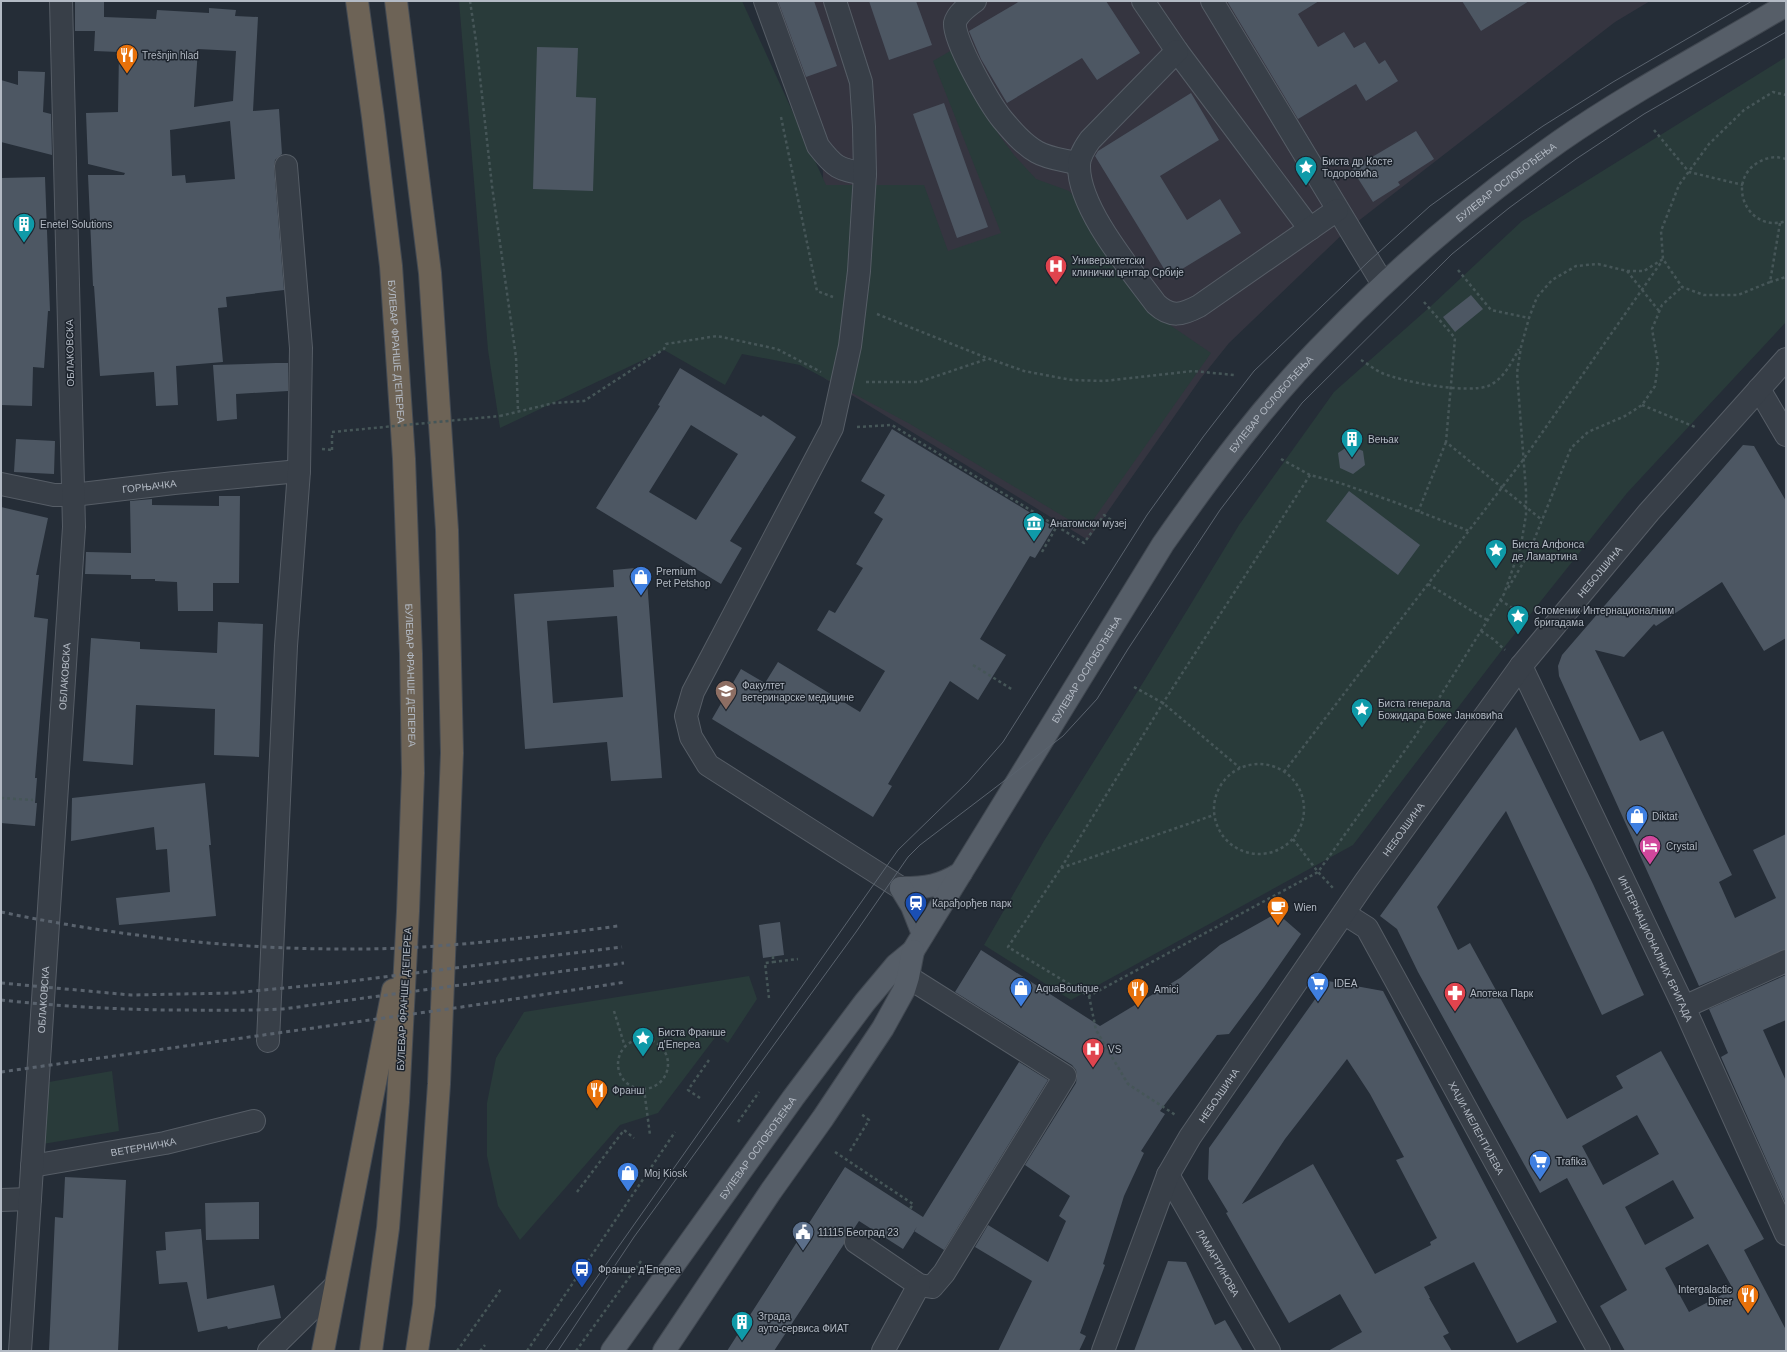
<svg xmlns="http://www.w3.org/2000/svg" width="1787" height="1352" viewBox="0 0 1787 1352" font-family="Helvetica,sans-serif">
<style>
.medical{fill:#353540}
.green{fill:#293b3a}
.building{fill:#4d5763;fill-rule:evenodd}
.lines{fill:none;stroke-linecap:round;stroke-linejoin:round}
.minor-casing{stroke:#565d66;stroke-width:24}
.major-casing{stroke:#414851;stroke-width:24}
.highway-casing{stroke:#434a53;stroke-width:24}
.path{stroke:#465658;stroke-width:2.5;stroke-dasharray:3 3;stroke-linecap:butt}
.minor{stroke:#383f48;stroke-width:22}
.major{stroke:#565e68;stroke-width:22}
.highway{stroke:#6d6356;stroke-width:22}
.tram{stroke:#5a636e;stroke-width:1}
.rail{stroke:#5a636e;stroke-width:3;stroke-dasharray:4 4;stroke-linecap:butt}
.path-bridge{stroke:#465658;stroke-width:2.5;stroke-dasharray:3 3;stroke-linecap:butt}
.labels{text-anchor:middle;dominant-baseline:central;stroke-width:3;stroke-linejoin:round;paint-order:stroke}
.poi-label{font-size:10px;fill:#b3bac4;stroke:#1d242d;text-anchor:start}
.street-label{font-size:10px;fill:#b3bac4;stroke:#1d242d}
</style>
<rect width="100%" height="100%" fill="#252d37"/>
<path class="medical" d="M757,1H1650L1615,22L1348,229L1229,343L1201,378L1088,540L824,378L823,171Z"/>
<path class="green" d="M459,1H742L826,185H924L948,251L1001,233L933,61L952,50L999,135L1014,155L1036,179L1069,191L1079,202L1149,308L1167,323L1211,353L1086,530L910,424L800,365L742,354L725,385L664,350L500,428L488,350Z
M1786,57V322L1627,493L1502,650L1353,845L1071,1000L984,945L1044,841L1144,681L1239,525L1334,392L1431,306L1522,221Z
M749,976L757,999L728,1043L717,1035L658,1113L620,1125L520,1240L498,1206L487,1156V1103L496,1058L524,1012Z
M112,1071L119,1131L43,1144L49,1082Z"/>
<path class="building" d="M75,1H104V17L156,19L157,10L209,13V8L236,10L235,16L258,17L253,111L279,109L282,154L275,160L274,167L284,290L226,297L227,307L218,308L223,362L176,366L178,405L156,406L154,372L100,376L94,286H93L88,175H124L125,173L88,164L86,113L118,112L119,52L94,51L95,31H75ZM198,49L236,51L233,101L194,107ZM230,121L235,179L186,183L185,175L172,176L170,130Z
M778,1H814L837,66L806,77Z
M869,1H916L932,45L889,60Z
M1020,1H1106L1140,53L1097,80L1082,58L1007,103L981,59L969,31Z
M1227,1H1319L1298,14L1318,47L1344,32L1354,48L1365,42L1379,64L1385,60L1398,81L1366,101L1356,84L1298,119Z
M1462,1H1529L1481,31Z
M537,47L578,48L576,97L596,98L593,191L533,189Z
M18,71L45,72L43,112L51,114L52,155L1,142V80L18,85Z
M1191,93L1219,140L1160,176L1187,220L1220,199L1241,233L1169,277L1095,156L1098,151Z
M944,103L988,227L957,238L913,114Z
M1416,131L1434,159L1398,182L1400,185L1373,202L1352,169Z
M45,177L50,311H48L44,368L33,367L32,406L1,405V178Z
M1471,295L1483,309L1455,332L1443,317Z
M276,363H288V391L236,394L237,419L217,421L213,365Z
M680,368L761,417L763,415L796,437L730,541L742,548L721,584L596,508L660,406L658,405ZM691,425L738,454L696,520L649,492Z
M892,429L1054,527L1035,558L1030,556L980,639L1006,655L978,700L950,681L888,784L892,786L873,817L712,719L741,669L765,683L778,662L860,712L885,671L817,630L829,610L835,613L863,568L856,564L883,519L874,513L885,495L861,481Z
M16,439L55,441L54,474L14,472Z
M1350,445L1363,451L1365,465L1353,474L1340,468L1338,453Z
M1743,445L1754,446L1786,501V638L1764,651L1722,582L1656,626L1654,624L1624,657L1595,650L1640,741L1663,731L1732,875L1719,882L1735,918L1776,898L1753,850L1786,834V949L1699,986L1559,676L1558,666L1562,655Z
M1349,491L1420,545L1398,575L1326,521Z
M219,496H240L239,583H213V611H178L177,582L155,581V579H131V575L85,574L86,552L131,553L130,501L152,499V505L219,506Z
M1,507L48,518L36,575H39L34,617L48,619L35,778H37L35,803H37L35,826L1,823Z
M646,567L662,778L611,781L607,742L525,749L514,594L614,587L613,570ZM617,616L623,697L553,703L547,621Z
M218,622L263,624L259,757L214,755L215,709L136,705L133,765L83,761L91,638L140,642V649L217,653Z
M1516,727L1593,884L1644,995L1602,1015L1506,811L1437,907L1458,950L1470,943L1567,1119L1623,1088L1616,1076L1661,1051L1764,1239L1744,1250L1786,1330V1351H1625L1600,1306L1627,1290L1567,1178L1540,1193L1418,972L1397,929L1380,916ZM1637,1115L1659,1154L1603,1185L1582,1146ZM1673,1180L1694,1218L1645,1245L1625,1207ZM1708,1244L1733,1289L1689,1312L1665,1268Z
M205,783L211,845H209L216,916L119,925L116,898L170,892L167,849L156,850L154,827L71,841L72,798Z
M1277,913L1301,934L1264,987L1229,1034L1217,1035L1160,1111L1165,1114L1141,1151L1144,1153L1124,1196L1103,1264L1105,1265L1080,1333L1086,1336L1079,1351H998L1032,1281L975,1247L988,1225L1048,1262L1066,1221L1059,1216L1070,1196L1025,1165L1076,1083L1077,1076L1076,1070L1072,1065L955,992L981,950L1100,1026L1180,978L1220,945Z
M780,922L784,955L763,958L759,925Z
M1786,975V1020L1763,1030L1786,1081V1204L1721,1057L1728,1053L1709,1009Z
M1328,981L1383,991L1557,1322L1517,1343L1474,1262L1424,1287L1430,1298H1429L1449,1333L1443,1336L1452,1351H1328L1362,1332L1340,1294L1289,1323L1226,1213L1228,1212L1208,1179L1209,1148ZM1347,1059L1370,1094L1404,1157L1396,1160L1437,1238L1430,1242L1431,1245L1375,1274L1313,1164L1242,1204L1285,1139Z
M1019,1062L1048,1080L944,1250L914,1231L917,1227L903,1249L859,1221L853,1230L846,1235L844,1244L774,1351H727L845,1167L923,1217Z
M65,1177L126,1180L118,1351H49L55,1217L63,1218Z
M259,1202V1239L206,1240L205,1203Z
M201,1229L207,1299L274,1285L281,1318L228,1329L227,1326L198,1332L187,1282L159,1284L156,1251L166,1250L165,1232Z
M1168,1261L1186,1262L1215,1325L1225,1320L1243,1351H1134Z"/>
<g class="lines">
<g class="minor-casing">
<g id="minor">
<path d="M765,1L818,146C835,168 838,169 865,174"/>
<path d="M835,1L861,82L864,127L865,174L859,271L850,346L832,428L693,692L686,716L691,737L708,765L901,888"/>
<path d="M975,1C968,6 957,14 955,23C953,40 990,104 1002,119C1012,131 1023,144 1037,152C1049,159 1066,160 1079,164"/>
<path d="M1143,1L1177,51L1310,229"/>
<path d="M1212,1L1383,284"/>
<path d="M1177,51L1090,140C1085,147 1079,156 1079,165C1078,208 1131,270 1156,304C1171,318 1182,315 1199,306L1337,210"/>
<path d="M1759,389L1786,435"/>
<path id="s1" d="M1,484L54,495H73L174,483L299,471"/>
<path id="s2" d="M1521,666L1684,1007L1786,1234"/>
<path id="s3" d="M1345,914L1367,928L1599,1351"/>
<path d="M1684,1007L1786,961"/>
<path d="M268,1041L286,646L299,471L301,348L286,166"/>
<path id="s4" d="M32,1166L165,1143L254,1121"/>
<path id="s5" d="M1168,1175L1269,1351"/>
<path d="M1,1200L30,1199"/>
<path d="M856,1242L919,1285L932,1287L944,1273L1065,1076L908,977"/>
<path id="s6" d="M20,1351L74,527L61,1"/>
<path d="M269,1351L334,1287"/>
<path d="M883,1351L919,1285"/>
<path id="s7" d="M1103,1351L1168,1175L1190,1137L1365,882L1521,666L1649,512L1786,359"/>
</g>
</g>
<g class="major-casing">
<g id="major">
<path d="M901,888C926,888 940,886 961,873"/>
<path d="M901,888L912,906L923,934"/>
<path id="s8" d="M612,1351L793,1098L865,1002L896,965L913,951L1163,544C1214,471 1268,399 1331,336C1401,264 1478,199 1560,141C1632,91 1711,50 1786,5"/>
<path d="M664,1351L771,1191L823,1118L883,1028L904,990L908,977L913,951"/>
</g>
</g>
<g class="highway-casing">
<g id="highway">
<path id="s9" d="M357,1L373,117L391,266L404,459L411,654L413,773L408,911L398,1102L388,1228L371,1351"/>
<path d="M396,1L430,273L447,530L452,753L439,1084L424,1305L417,1351"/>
<path d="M323,1351L393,990"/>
</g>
</g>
<path class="path" d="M470,1L476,41L492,186L516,357L518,411
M781,117L817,291L833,297
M1654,130L1689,172L1743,185
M1786,159C1777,156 1767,157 1759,162C1724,181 1748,234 1786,221
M1780,223L1770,282L1738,295H1704L1682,287L1663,259L1661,231L1679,185L1709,144L1744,110L1773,92L1786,95
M1458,270L1491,310L1529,318
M1627,271L1659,311
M1770,282L1786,277
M1424,302L1455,338L1446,442L1542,520
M877,314L987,358L1024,371L1050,376L1072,380L1104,381L1193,371L1234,375
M1361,360C1368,364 1375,370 1382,373C1403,382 1467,394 1488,386C1504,379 1511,363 1519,349
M866,382H919L987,359
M1642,405L1695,427
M500,416L554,403L584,401L664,349L666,344L717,336L777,349L821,372
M857,427L892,425L1084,543L1104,515L1123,528
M322,449L332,450
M1281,459L1310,475L1340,483L1397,503L1469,531
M1310,475L1163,703L1061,868L1008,947L1089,996L1318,872L1416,735L1504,594L1521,545L1526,515V491L1517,373L1521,347L1529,318L1537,297L1552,280L1576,266L1598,264L1627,271H1644L1663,259
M1418,512L1446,442
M1042,552L1057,526
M1428,584L1487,620
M1508,588L1528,555L1571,448L1588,432L1625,416L1642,405L1655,386L1658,363L1652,329L1662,305L1682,287
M1500,600L1517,611L1527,622
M1481,631L1493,639L1505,650
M973,665L1013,690
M1134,687L1163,703L1240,768
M1214 809a45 45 0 1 1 90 0a45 45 0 1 1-90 0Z
M1284,772L1523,460L1662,261
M1,798L33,800
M1293,839L1318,872L1333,888
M1061,868L1214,815
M773,956V962L798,959
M1089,996L1096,1030L1128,1084L1177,1116
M769,998L765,963L773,962
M614,1011L625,1047
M618 1064a25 25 0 1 1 50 0a25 25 0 1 1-50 0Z
M644,1089L650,1135
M700,1098L688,1090L709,1060
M738,1122L759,1092
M850,1151L869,1120L860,1113
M835,1152L913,1204L910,1209
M577,1192L624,1130L634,1138
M457,1351L501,1289
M480,1351L485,1345
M527,1351L675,1132
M576,1351L641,1261"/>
<use href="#minor" class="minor"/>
<use href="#major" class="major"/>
<use href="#highway" class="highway"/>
<path class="tram" d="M545,1351L898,850L968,782L1003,742L1147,515L1203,437L1254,371L1368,262L1430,206L1494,160L1543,126L1613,82L1752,1
M558,1351L634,1237L856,932L908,857L920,845L1063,736L1097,699L1128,649L1220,510L1302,403L1452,254L1509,208L1576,159L1644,114L1786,32"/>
<path class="rail" d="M1,912C113,935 227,949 342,949C434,950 527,938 618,926
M1,983L131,995L233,993L336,983L622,947
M1,1000C55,1006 110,1009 165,1010C205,1010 243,1011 283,1009L624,963
M1,1072L455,1008L626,982"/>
<path class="path-bridge" d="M332,450V432L500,416"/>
</g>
<defs>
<g id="restaurant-pin" transform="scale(1.15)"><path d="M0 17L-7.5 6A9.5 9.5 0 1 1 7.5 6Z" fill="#e8710a" stroke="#1d242d"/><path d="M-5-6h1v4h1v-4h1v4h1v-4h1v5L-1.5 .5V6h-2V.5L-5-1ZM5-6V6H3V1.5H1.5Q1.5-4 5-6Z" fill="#fff"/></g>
<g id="sight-pin" transform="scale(1.15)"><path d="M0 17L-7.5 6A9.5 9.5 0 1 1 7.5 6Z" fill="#0f9aa8" stroke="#1d242d"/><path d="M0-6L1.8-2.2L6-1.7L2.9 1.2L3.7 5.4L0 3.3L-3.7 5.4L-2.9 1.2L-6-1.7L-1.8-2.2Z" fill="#fff"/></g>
<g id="building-pin" transform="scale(1.15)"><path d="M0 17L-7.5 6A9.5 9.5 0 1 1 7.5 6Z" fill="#0f9aa8" stroke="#1d242d"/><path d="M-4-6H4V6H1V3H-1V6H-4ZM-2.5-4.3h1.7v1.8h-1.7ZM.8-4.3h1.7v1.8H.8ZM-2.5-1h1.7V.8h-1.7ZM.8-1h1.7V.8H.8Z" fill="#fff"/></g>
<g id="hospital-pin" transform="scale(1.15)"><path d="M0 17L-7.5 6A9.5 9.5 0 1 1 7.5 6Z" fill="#e0444e" stroke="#1d242d"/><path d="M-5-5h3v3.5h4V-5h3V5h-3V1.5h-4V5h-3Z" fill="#fff"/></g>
<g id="museum-pin" transform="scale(1.15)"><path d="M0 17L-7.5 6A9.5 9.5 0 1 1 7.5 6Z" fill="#0f9aa8" stroke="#1d242d"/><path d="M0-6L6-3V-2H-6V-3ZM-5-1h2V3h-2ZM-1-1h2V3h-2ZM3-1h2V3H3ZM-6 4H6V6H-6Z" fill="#fff"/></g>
<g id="shop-pin" transform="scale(1.15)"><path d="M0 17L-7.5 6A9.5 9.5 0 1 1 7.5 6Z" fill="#3f7fe0" stroke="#1d242d"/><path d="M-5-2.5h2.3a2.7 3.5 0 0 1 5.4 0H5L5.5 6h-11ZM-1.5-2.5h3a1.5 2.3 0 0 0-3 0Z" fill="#fff"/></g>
<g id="university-pin" transform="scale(1.15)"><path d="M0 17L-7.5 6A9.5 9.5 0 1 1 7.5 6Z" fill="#8d6e63" stroke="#1d242d"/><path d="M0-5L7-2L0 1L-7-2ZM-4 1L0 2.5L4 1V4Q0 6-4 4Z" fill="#fff"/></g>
<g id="hotel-pin" transform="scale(1.15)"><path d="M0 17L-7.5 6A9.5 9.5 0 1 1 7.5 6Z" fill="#d1479c" stroke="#1d242d"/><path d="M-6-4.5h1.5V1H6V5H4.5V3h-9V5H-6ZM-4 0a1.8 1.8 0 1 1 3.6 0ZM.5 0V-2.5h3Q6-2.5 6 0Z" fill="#fff"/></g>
<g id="station-pin" transform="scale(1.15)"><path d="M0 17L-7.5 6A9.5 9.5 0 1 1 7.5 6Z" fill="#1a4fb4" stroke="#1d242d"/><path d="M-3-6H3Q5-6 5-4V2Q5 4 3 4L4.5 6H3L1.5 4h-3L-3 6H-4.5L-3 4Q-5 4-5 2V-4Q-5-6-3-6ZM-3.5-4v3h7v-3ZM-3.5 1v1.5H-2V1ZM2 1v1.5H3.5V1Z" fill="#fff"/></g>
<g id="cafe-pin" transform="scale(1.15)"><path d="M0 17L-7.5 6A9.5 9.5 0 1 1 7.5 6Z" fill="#e8710a" stroke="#1d242d"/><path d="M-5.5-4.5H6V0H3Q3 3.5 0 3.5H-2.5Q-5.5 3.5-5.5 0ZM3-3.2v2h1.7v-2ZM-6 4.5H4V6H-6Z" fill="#fff"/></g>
<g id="supermarket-pin" transform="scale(1.15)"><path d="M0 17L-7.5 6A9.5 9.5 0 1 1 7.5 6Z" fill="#3f7fe0" stroke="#1d242d"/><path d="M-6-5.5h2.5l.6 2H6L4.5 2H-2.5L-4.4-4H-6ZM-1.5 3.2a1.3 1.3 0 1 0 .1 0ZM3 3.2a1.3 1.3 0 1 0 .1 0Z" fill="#fff"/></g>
<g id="pharmacy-pin" transform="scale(1.15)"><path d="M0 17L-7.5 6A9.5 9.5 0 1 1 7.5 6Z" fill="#e0444e" stroke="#1d242d"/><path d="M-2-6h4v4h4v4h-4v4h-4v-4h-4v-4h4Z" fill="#fff"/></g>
<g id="civic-pin" transform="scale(1.15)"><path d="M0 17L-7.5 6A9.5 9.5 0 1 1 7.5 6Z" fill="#5c6f8a" stroke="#1d242d"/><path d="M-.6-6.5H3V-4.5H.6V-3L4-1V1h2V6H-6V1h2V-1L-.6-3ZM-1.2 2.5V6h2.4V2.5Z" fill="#fff"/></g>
<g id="bus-pin" transform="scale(1.15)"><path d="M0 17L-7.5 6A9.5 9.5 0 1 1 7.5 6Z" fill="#1a4fb4" stroke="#1d242d"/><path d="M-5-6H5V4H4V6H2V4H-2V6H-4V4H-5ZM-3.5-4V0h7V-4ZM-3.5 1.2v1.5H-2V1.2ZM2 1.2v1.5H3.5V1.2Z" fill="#fff"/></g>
</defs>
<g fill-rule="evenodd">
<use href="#restaurant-pin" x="127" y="55"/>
<use href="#sight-pin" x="1306" y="167"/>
<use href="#building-pin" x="24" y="224"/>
<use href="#hospital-pin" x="1056" y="266"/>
<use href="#building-pin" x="1352" y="439"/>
<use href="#museum-pin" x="1034" y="523"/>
<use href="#sight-pin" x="1496" y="550"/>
<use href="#shop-pin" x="641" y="577"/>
<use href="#sight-pin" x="1518" y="616"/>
<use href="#university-pin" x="726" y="691"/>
<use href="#sight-pin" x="1362" y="709"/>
<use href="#shop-pin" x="1637" y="816"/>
<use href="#hotel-pin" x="1650" y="846"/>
<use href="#station-pin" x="916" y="903"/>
<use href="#cafe-pin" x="1278" y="907"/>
<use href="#supermarket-pin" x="1318" y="983"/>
<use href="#shop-pin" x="1021" y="988"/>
<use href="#restaurant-pin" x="1138" y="989"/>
<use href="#pharmacy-pin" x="1455" y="993"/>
<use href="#sight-pin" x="643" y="1038"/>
<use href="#hospital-pin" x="1093" y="1049"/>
<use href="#restaurant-pin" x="597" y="1090"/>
<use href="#supermarket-pin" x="1540" y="1161"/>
<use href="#shop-pin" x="628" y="1173"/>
<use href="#civic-pin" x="803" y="1232"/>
<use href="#bus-pin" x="582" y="1269"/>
<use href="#restaurant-pin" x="1748" y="1295"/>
<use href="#building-pin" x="742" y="1322"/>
</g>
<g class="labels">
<g class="poi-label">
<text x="142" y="55">Trešnjin hlad</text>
<text x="1322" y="161">Биста др Косте<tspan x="1322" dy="12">Тодоровића</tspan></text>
<text x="40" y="224">Enetel Solutions</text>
<text x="1072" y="260">Универзитетски<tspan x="1072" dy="12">клинички центар Србије</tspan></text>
<text x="1368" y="439">Вењак</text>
<text x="1050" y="523">Анатомски музеј</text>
<text x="1512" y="544">Биста Алфонса<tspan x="1512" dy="12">де Ламартина</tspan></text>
<text x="656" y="571">Premium<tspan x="656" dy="12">Pet Petshop</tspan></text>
<text x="1534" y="610">Споменик Интернационалним<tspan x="1534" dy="12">бригадама</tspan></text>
<text x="742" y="685">Факултет<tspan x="742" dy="12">ветеринарске медицине</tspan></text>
<text x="1378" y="703">Биста генерала<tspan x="1378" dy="12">Божидара Боже Јанковића</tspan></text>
<text x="1652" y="816">Diktat</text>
<text x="1666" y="846">Crystal</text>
<text x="932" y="903">Карађорђев парк</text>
<text x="1294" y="907">Wien</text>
<text x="1334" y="983">IDEA</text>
<text x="1036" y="988">AquaBoutique</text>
<text x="1154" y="989">Amici</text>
<text x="1470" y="993">Апотека Парк</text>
<text x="658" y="1032">Биста Франше<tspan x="658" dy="12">д'Епереа</tspan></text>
<text x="1108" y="1049">VS</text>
<text x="612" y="1090">Франш</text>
<text x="1556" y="1161">Trafika</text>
<text x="644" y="1173">Moj Kiosk</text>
<text x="818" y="1232">11115 Београд 23</text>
<text x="598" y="1269">Франше д'Епереа</text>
<text x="1732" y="1289" text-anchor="end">Intergalactic<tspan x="1732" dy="12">Diner</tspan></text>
<text x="758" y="1316">Зграда<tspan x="758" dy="12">ауто-сервиса ФИАТ</tspan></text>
</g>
<g class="street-label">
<text stroke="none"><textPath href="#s8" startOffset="1480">БУЛЕВАР ОСЛОБОЂЕЊА</textPath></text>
<text stroke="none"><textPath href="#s9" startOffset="353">БУЛЕВАР ФРАНШЕ Д'ЕПЕРЕА</textPath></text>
<text transform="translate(70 353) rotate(-91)">ОБЛАКОВСКА</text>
<text stroke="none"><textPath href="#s8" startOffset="1156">БУЛЕВАР ОСЛОБОЂЕЊА</textPath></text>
<text stroke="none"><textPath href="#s1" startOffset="150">ГОРЊАЧКА</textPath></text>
<text stroke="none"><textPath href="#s7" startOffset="930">НЕБОЈШИНА</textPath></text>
<text stroke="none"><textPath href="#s8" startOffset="832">БУЛЕВАР ОСЛОБОЂЕЊА</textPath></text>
<text stroke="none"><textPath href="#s6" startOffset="676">ОБЛАКОВСКА</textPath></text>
<text stroke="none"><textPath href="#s9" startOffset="677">БУЛЕВАР ФРАНШЕ Д'ЕПЕРЕА</textPath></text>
<text stroke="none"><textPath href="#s7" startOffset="606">НЕБОЈШИНА</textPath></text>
<text stroke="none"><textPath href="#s2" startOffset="313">ИНТЕРНАЦИОНАЛНИХ БРИГАДА</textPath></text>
<text transform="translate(404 999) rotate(-87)">БУЛЕВАР ФРАНШЕ Д'ЕПЕРЕА</text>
<text stroke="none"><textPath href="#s6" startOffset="352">ОБЛАКОВСКА</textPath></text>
<text stroke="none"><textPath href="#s7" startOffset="282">НЕБОЈШИНА</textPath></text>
<text stroke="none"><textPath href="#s3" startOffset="254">ХАЏИ-МЕЛЕНТИЈЕВА</textPath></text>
<text stroke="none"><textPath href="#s4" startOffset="113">ВЕТЕРНИЧКА</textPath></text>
<text stroke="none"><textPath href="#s8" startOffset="250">БУЛЕВАР ОСЛОБОЂЕЊА</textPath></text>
<text stroke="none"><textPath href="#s5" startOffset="101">ЛАМАРТИНОВА</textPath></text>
</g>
</g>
<rect width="1787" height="1352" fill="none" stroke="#b3bac4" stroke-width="4"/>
</svg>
